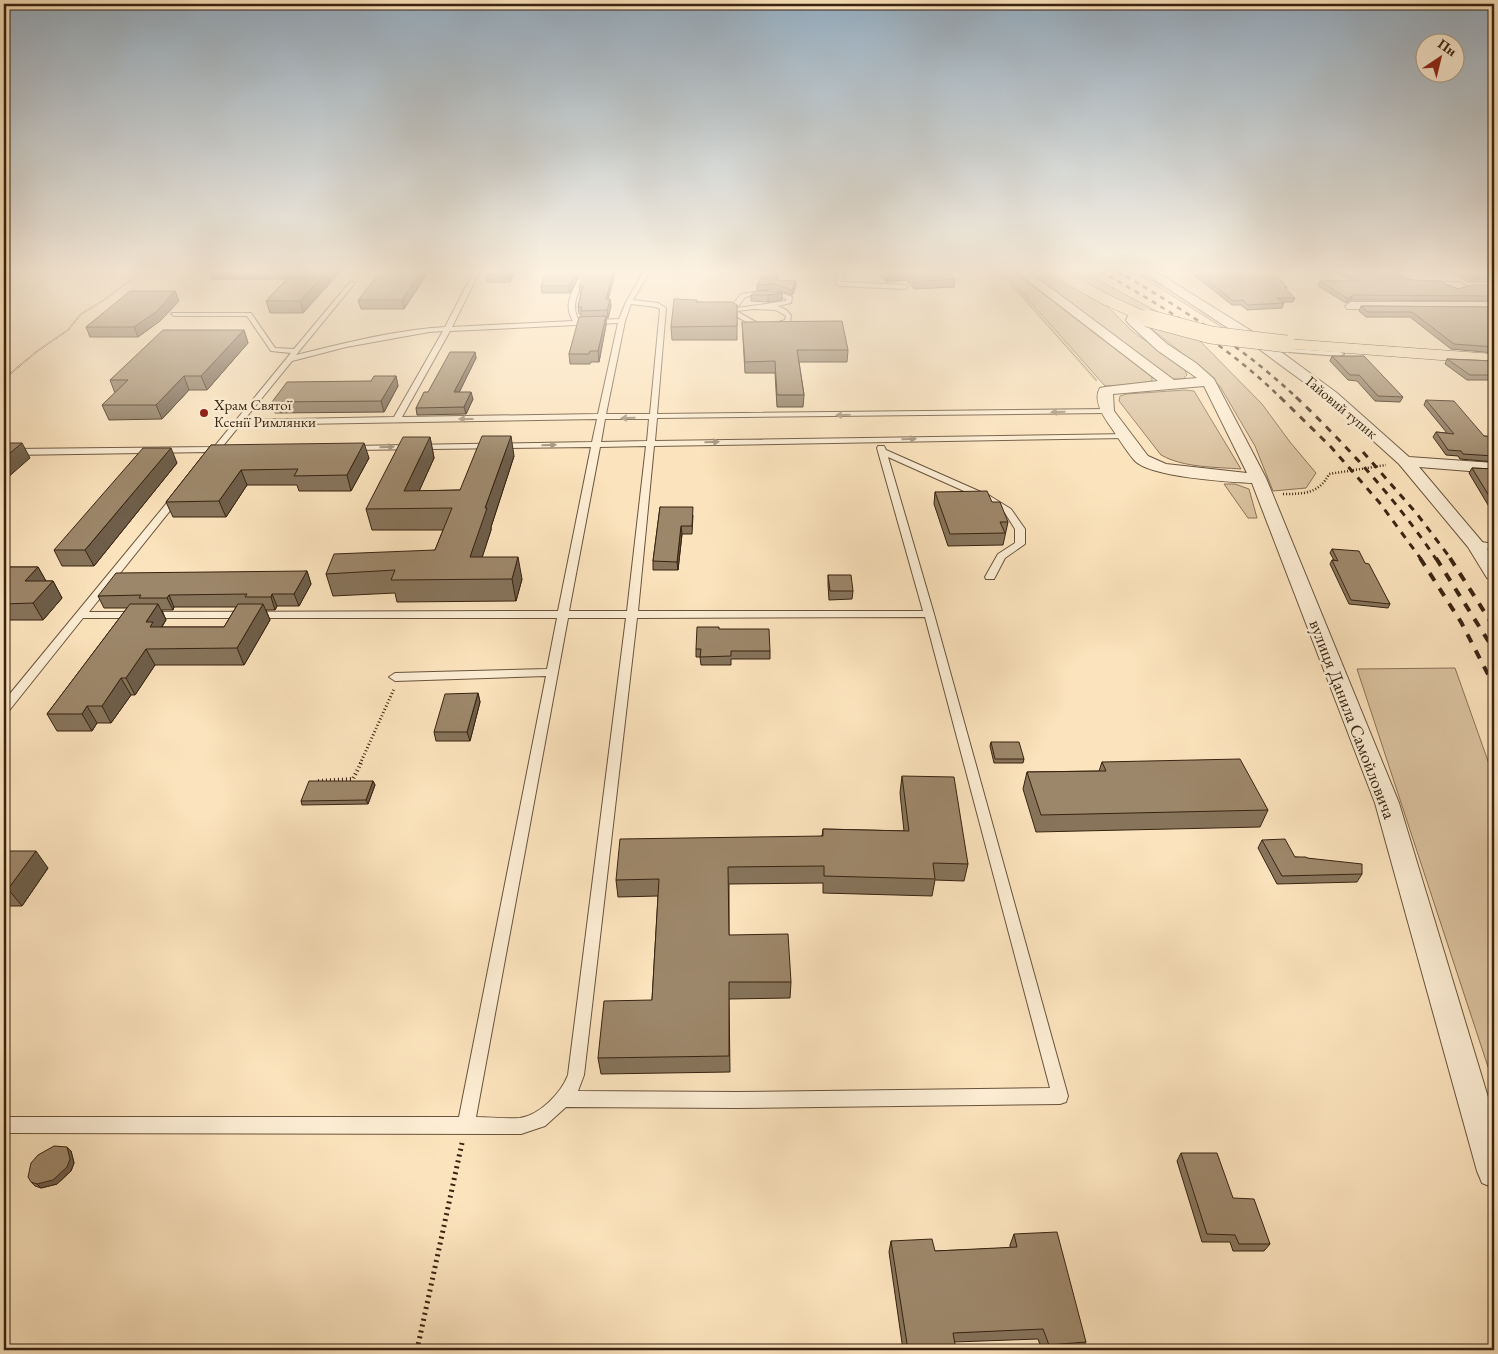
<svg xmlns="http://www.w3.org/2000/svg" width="1498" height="1354" viewBox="0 0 1498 1354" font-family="'EB Garamond',serif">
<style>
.green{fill:#dac2a0;stroke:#897258}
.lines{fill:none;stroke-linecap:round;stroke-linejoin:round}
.service-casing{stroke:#69533c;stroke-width:2}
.minor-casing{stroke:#69533c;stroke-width:2}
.primary-casing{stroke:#382311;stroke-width:1}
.path-far4{stroke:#382311;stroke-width:2;stroke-dasharray:0.5 1;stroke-linecap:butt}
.path-far3{stroke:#382311;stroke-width:2.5;stroke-dasharray:1 2;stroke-linecap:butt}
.path-far2{stroke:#382311;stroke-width:3;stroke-dasharray:1 2.5;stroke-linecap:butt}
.path-far1{stroke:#382311;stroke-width:4;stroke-dasharray:1 3;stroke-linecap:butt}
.path{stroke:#382311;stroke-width:5;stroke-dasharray:2 4;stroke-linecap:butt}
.service{fill:#fcedd4;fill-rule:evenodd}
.minor{fill:#fcedd4;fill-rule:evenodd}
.primary{fill:#fbe3bd;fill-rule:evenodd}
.rail-far2{stroke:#382311;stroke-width:2.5;stroke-dasharray:5 5;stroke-linecap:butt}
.rail-far1{stroke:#382311;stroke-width:3;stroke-dasharray:7 7;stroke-linecap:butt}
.rail{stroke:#382311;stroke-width:4;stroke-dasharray:9 9;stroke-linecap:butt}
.primary-bridge-casing{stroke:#382311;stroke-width:18;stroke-linecap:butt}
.primary-bridge{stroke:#fbe3bd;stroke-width:17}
.wall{fill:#87745b;stroke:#382311;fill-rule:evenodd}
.shaded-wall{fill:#6e5e4a;stroke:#382311}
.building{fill:#9d876a;stroke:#382311}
.oneway{fill:#a4927c}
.poi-dot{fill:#8f2418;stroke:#fcedd4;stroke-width:2}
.labels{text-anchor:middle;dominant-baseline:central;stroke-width:5;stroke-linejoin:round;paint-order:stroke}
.far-poi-label{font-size:15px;fill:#382311;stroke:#fcedd4;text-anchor:start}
.far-street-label{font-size:15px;fill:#382311;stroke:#fcedd4}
.street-label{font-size:18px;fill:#382311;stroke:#fcedd4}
</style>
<rect width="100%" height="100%" fill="#fbe3bd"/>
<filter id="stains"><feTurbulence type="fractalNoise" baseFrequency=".004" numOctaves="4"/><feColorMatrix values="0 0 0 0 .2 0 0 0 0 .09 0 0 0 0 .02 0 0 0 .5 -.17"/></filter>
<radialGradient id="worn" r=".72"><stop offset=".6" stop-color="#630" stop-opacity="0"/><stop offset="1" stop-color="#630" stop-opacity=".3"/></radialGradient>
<path class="green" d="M1003,271H1013L1152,377V381L1143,384L1105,386Z
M1027,271H1045L1108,307L1132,331L1184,368L1187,375L1183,379H1172Z
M1061,271H1081L1175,321C1134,311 1098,291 1061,271Z
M1133,271L1166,287L1246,336L1233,334Z
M1144,323L1196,337L1262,404L1290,442L1316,473L1306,488L1273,491L1255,446L1221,388L1212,377Z
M1185,390L1194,391L1241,469C1216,467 1184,468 1161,455L1119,401L1120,396L1127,394Z
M1224,484H1235L1249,489L1257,518H1248Z
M1455,668L1494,778V1085L1357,669Z"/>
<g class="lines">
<g class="service-casing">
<path id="service" d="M474,271H480L452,327L573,321C563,305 572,292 580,277L583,275L586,277C578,292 570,305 579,321L619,319L626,302L644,271H650L633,300L658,303L666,308L657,414L1107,409L1111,411L1107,413L657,418L655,441L1129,434V438H1126L654,446L638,611H923L877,448L878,446H884L886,450L990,496L1011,509L1025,529V544L1005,558L994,579H986L985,577L998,554L1015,543V529L1005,513L984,500L888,457L934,614L1068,1096L1066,1102L1060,1104L737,1108L566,1107L545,1126L521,1134L4,1133V1117H459L546,676L395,681L389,677L395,673L547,669L557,618H83L8,712L4,713V701L175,493H181V497L89,612L558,611L591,447L351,450L347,448L351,446L592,442L597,419L240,425L222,447L226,449L225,451L218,452L212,457L208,454L209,452L11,455L7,452L11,449L214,447L291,353L271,351L247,316H174L171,314L172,313H251L275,348L294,349L350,282H354V284L296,355C345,343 395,330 445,327ZM631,304L656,307L660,309L650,414H606L625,321ZM618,323L598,414L402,417L450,331ZM443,331L394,417L244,420L292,361L346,347L429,332ZM605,419H649L647,441L601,442ZM646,446L627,611H569L600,447ZM925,617L1050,1088L737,1092L578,1091L584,1075L637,618ZM568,618H626L568,1075C561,1093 540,1115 520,1118C505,1119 490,1117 476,1117Z
M838,271H844L842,282L905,285L908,287L905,289L839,286L836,284Z
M1445,282H1459L1470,288L1457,292L1444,287L1442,284Z
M761,291L779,292L792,297L791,303L778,306L786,310L791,315L790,322C762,332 758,329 734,315C729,312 723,313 719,310L722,308L729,309L741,294ZM755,295H773L787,299L786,301L737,308L745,297ZM754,309L776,310L786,316L785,320C761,328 757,323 737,311Z
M1277,348L1340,352L1344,354L1340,356L1275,351V349Z
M1475,541L1494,544V550L1472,546L1470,544Z"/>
</g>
<g class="minor-casing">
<path id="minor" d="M1015,271H1028L1174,380L1197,378L1157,350L1128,323L1126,320L1131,310H1139L1141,313L1139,319L1167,344L1196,363L1214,379L1266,478L1399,803L1494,1117V1188L1482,1183L1477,1171L1375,803L1252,483C1228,482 1151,477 1135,461C1125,450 1117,435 1108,423C1102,414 1093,399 1100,388L1105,387L1158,381ZM1204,386L1247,473L1166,464L1148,456L1114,411L1113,394Z
M1141,271H1155L1258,335L1337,393L1409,457L1494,463V473L1419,467L1484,544L1494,560V580L1487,578L1468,547L1399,464L1327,399L1248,341Z
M1351,302H1494V310L1347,309L1345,306Z"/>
</g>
<g class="primary-casing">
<path id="primary" d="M1046,271H1064L1115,298L1153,315L1155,318L1153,321H1141L1103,304L1048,274Z
M1287,339L1494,354V364L1281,348L1278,344L1281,340Z"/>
</g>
<path class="path-far4" d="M1000,271L1097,381
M4,379L36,352L68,330L81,314L104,300L142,271"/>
<path class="path-far3" d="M1283,494C1303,494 1319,494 1329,474L1386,465"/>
<path class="path-far2" d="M360,764L394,689"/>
<path class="path-far1" d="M318,781L353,779L361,763"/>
<path class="path" d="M417,1350L462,1143"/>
<use href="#service" class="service"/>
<use href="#minor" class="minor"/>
<use href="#primary" class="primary"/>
<path class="rail-far2" d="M1100,271C1164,307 1228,346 1281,398
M1117,271C1181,308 1243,347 1297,398"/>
<path class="rail-far1" d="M1280,397L1331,447L1379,502L1421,559
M1296,397C1348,447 1396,499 1436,559
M1363,452L1417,514L1451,559"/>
<path class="rail" d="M1420,558L1461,622L1494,686
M1436,558L1494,650
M1450,558L1494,627"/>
<g class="primary-bridge-casing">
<path id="primary-bridge" d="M1147,318L1211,335L1287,344"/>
</g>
<use href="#primary-bridge" class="primary-bridge"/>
</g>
<path class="wall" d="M209,271H341L303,313H270L266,301L287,279H212Z
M429,271L404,309H361L358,300Z
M489,271H517L510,282H487L486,275Z
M546,271H616L608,299H610L611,306L608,318H606V325L599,362H591L590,364H570L569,354L581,317V314H579L578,307L581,293H580L579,286L585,274L584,273L579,275L570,293H542L541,286Z
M875,271H946L955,279L954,287L914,289L906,280L886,282Z
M1189,271H1271L1287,287L1286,289L1295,298L1293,302H1282L1284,303L1282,308L1247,310L1241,305H1232Z
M1335,271H1395L1410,280L1445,284L1458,289L1494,285V301L1351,300L1346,303L1318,286L1320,281H1350Z
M1451,271H1494V282H1467Z
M778,280L796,287L792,295L774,289L757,290V285Z
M175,291L179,301L160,321L138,337H90L86,327Z
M782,293V300L768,302L751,301V295Z
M697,302L737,305V340H672L671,327Z
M1361,306L1494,307V353L1451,349L1410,317H1366L1359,311Z
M742,322L848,350L847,362H799L804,395L803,407H777L775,373H745Z
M244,330L248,343L207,390H189L162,419L109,420L102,405L115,393L110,380Z
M475,352L476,358L459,392L473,399L466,414L417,415L416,408Z
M1332,356L1403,397L1400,402L1375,401L1357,381L1348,380L1330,361Z
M1447,359L1494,361V380H1467L1445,364Z
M396,376L398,386L384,412L275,413L272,402Z
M1426,400L1484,436L1494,437V462L1460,459L1458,456L1446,455L1433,437L1436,432L1447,433L1424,405Z
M430,437L434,458L419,491L460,490L514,456L491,527V530L482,557L522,579L516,601L397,602L395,593L333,596L326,574L435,550L443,530H372L366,509Z
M211,445L369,458L351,491H299L297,485H247L226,517H173L166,502Z
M177,463L94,566H62L54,550Z
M1472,468L1494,469V515L1469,473Z
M935,492L992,502L1008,522L1003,545L948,546L934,504Z
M660,507L693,515L692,534H682L678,570H653V561Z
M1332,549L1365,563L1390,604L1388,608L1349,604L1330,564L1332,560H1334L1330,553Z
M4,567H38L46,581H53L62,598L43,620H4Z
M307,571L311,584L299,606H277L275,610H266L270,620L244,665H155L135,695H131L111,723H97L92,731H57L47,714L127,608H104L98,596ZM174,607H236L224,627H162L166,620L162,610H173Z
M828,575L853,591L852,599L829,600L828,584Z
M719,629L770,651V659H731V665H701L700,657H696V649Z
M478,693L480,702L470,741H436L434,732Z
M991,742L1024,759L1023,763H994L990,746Z
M1102,762L1268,810L1260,827L1036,832L1023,789L1027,772L1099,771Z
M902,776L968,864L964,881L935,880L932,896L823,893V883L729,884V935L791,982L790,998L729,999L730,1072L601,1074L598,1058L652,1000L658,896L618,897L616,880L822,836L823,829L904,831L900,793Z
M373,781L375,785L368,804L302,805L301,801Z
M1262,840L1295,857L1307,858L1362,874L1357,882L1277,884L1258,848Z
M4,851L48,868L22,906H4Z
M67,1147L71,1151L74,1163L71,1171L57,1184L41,1188L35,1186L31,1182Z
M1181,1153L1233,1198L1270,1244L1264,1251H1233L1230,1242H1202L1177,1161Z
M1014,1234L1086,1342L1081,1350H1042L1038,1339L954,1342L956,1350H903L889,1252L891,1241L935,1251L1010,1248V1245Z"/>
<path class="shaded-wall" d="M328,271H341L303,313L300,301Z
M421,271H429L404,309L402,300Z
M512,271H517L510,282L509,276Z
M577,271H584V273L579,275L570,293L569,286Z
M613,271H616L606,306V299Z
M907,272L906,280L886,282V274Z
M796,281V287L792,295V290Z
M175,291L179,301L160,321L138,337L134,327Z
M782,293V300L768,302V295Z
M1353,295L1351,300L1346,303L1348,299Z
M610,299L611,306L608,318L607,310Z
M606,316V325L599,362L598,351Z
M244,330L248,343L207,390L201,376Z
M475,352L476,358L456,399L454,392Z
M184,376L189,390L162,419L156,405Z
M396,376L398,386L384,412L381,401Z
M471,392L473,399L466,414L464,407Z
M511,436L514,456L491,527V530L475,580L470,557L485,508Z
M430,437L434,458L411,509L404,491Z
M22,443L30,458L6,479L4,475V458Z
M364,443L369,458L351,491L347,475Z
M171,448L177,463L94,566L85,550Z
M241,470L247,485L226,517L219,501Z
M681,526L682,534L678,570L677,562Z
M518,557L522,579L516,601L512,579Z
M38,567L47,583L25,581Z
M307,571L311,584L299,606L294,594Z
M53,581L62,598L43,620L33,603Z
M272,594L277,606L275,610L271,597Z
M169,595L174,607L173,610L167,598Z
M158,604L166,620L158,632L162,639L146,622Z
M263,604L270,620L244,665L237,648Z
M146,649L155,665L135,695L126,678Z
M121,678L131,695L111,723L102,706Z
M478,693L480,702L470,741L467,732Z
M87,706L97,723L92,731L82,714Z
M373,781L375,785L368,804L366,800Z
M36,851L48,868L22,906L8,889Z
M67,1147L71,1151L74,1163L71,1171L57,1184L41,1188L37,1184Z"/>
<path class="building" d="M295,271H328L300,301H266Z
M381,271H421L402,300H358Z
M489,271H512L509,276L486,275Z
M546,271H577L569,286H541Z
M586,271H613L606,299H610L607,310L581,311L582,307H578L583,286H579Z
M765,271H777L778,280L796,281L792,290L774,284L757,285Z
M883,271H946L955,279L915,282L907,272L886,274Z
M1196,271H1271L1287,287H1284L1295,298H1277L1284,303L1248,305L1243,300L1233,301Z
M1344,271H1395L1410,280L1443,281L1445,284L1458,289L1472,285H1494V296L1353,295L1348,299L1320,281H1358Z
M1459,271H1494V278H1469Z
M130,291H175L157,311L134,327H86Z
M755,291H773L782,293L768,295H751Z
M674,299L697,300L696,302H732L737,305V326L671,327Z
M1361,306L1494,307V347L1454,344L1412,312H1368Z
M606,316L598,351H590L589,354H569L579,317Z
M842,321L848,350H797L804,395H777L775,361L745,362L742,322Z
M163,330H244L201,376H184L156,405H102L128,380H110Z
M450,352H475L454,392H471L464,407L416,408L424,392H428Z
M1332,356H1364L1403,397L1378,396L1359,375H1350Z
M1447,359L1494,361V375H1470Z
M374,376H396L381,401L272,402L287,382L371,381Z
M1426,400L1454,401L1484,436L1494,437V456L1463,454L1461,451L1448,450L1436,432L1454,434Z
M482,436H511L485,508H487L470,557H518L512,579L391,580L395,570L326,574L334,554L435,550L452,508L366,509L403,437H430L404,491L460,490Z
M4,443H22L4,458Z
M364,443L347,475L294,476L298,469L241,470L219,501L166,502L211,445Z
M143,448H171L85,550H54Z
M1472,468L1494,469V504Z
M987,491L992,502H1000L1008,522H1000L1005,533L950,534L935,492Z
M660,507H693L692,526H681L677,562L653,561Z
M1332,549L1359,551L1365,563L1369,564L1390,604L1351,600L1332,560L1338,561Z
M4,567H38L25,581H53L33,603L4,604Z
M307,571L294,594H272L271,597H245L247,594L169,595L167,598H139L141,595L98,596L116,573Z
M828,575H851L853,591H830Z
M130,604H158L146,622H153L150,627H224L238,604H263L237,648L146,649L126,678H121L102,706H87L82,714H47Z
M697,627H719V629H769L770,651H731V656L700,657L701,649H696Z
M478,693L467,732H434L445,694Z
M991,742H1019L1024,759H995Z
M1240,759L1268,810L1041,815L1027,772L1106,771L1102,762Z
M902,776L954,777L968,864L933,863L935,879L824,876V866L728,867L729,935L788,934L791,982H729V1056L598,1058L604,1001L652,1000L659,879L616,880L620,839L823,836V829L909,831Z
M309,781H373L366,800L301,801Z
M1285,839L1295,857H1306L1307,858L1362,864V874L1282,876L1262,840Z
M4,851H36L8,889H4Z
M54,1146L67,1147L70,1159L67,1167L53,1180L37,1184L31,1182L28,1177L31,1163L38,1155Z
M1181,1153H1217L1233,1198L1254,1199L1270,1244H1239L1235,1235L1207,1234Z
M1057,1232L1086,1342L1049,1345L1043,1329L953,1333L956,1350H908L891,1241L932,1239L935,1251L1017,1247L1014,1234Z"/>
<defs><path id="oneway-solid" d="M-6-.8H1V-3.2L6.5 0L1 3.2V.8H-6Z" transform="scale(1.25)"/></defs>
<g class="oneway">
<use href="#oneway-solid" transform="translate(1058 412) rotate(179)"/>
<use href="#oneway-solid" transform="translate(843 415) rotate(179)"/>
<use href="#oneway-solid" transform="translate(628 418) rotate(179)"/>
<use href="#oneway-solid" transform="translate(466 419) rotate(180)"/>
<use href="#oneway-solid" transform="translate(909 439) rotate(-1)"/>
<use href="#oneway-solid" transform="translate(712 442) rotate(-1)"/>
<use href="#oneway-solid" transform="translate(549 445) rotate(-1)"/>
<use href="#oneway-solid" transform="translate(387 447) rotate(-1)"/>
</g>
<linearGradient id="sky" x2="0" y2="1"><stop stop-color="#95adc0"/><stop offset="0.59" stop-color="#fdf2e1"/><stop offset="1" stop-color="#fdf2e1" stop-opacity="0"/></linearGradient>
<rect width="1498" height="460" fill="url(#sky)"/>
<circle class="poi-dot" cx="204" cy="413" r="5"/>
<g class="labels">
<g class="far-poi-label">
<text x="214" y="404">Храм Святої<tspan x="214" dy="17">Ксенії Римлянки</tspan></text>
</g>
<g class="far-street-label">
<text transform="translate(1342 407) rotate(40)">Гайовий тупик</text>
</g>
<g class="street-label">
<text transform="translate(1353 719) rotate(69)">вулиця Данила Самойловича</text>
</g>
</g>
<rect width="1498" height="1354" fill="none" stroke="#fbe3bd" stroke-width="20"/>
<rect x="5" y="5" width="1488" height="1344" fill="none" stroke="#382311" stroke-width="2.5"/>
<rect x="10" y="10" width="1478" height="1334" fill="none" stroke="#382311"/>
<g transform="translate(1440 58) rotate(35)"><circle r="24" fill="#fcedd4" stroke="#ae9c86"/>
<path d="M0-4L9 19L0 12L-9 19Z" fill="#8f2418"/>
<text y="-8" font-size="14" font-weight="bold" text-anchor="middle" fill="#382311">Пн</text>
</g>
<rect width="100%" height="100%" filter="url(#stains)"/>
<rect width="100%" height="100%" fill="url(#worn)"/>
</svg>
